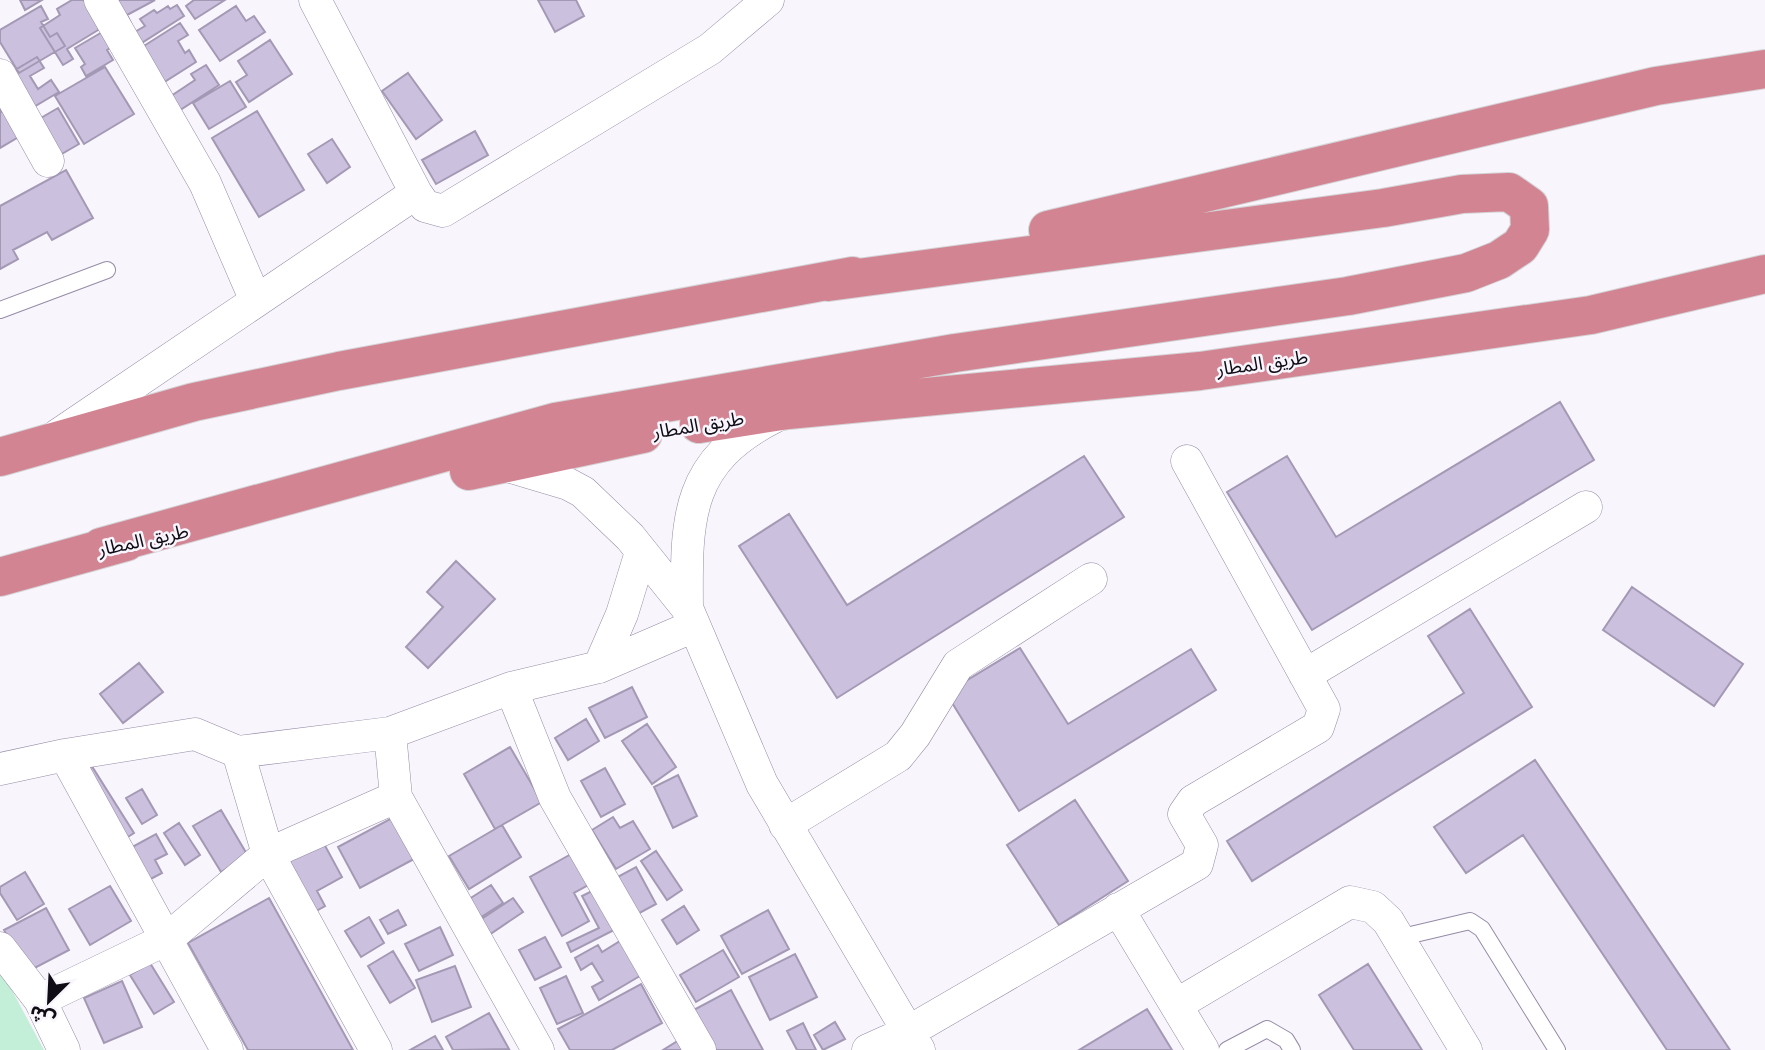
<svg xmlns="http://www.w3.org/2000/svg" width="1765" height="1050" viewBox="0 0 1765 1050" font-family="'Golos Text','Noto Sans Arabic',sans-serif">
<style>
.green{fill:#c3eed8}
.building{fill:#cbc0de;stroke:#a499b5;stroke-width:2}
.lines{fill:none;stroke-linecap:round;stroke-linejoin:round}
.lane-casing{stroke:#958ba6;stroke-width:18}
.street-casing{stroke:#958ba6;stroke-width:33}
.highway-casing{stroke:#d4d3d5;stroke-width:40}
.lane{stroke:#fff;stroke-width:16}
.street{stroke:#fff;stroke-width:32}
.highway{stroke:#d38493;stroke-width:38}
.labels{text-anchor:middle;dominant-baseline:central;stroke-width:5;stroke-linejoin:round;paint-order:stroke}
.street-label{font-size:19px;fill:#100c16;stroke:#f8f6fc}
</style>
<rect width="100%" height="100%" fill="#f8f6fc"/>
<path class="green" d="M0,968L44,1050H0Z"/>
<path class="building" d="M20,0H42L25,10Z
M72,0H87L103,27L67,49L73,59L63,65L40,28L60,15L57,9Z
M107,0H155L127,15L131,23L121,29Z
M225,0L195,19L186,6L194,0Z
M538,0H576L584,16L555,32Z
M177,5L184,16L140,44L133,33L145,26L140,19L154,10L157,13L168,6L170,9Z
M41,6L48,19L41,22L50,37L57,33L65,46L19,73L0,42V30Z
M236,6L246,21L254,16L265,32L220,61L199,30Z
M180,23L188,35L178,41L185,53L189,50L196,62L158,86L136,51Z
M104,31L113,46L107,50L113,60L86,76L81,67L85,64L75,48Z
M270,40L292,74L249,102L236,82L247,75L238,61Z
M37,57L44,68L30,76L38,89L51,80L59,92L10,121L4,110L0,113V79Z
M206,65L219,85L177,112L168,98L195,80L191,74Z
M105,67L134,114L84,144L55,96Z
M408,73L442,120L416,139L382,91Z
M230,81L246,107L209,129L193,103Z
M0,98L22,135L0,148Z
M58,108L79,144L46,163L29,125Z
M257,111L304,190L259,217L212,138Z
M475,131L488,155L436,184L422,160Z
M332,139L350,167L327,183L308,154Z
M66,170L93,218L52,240L47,232L13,250L18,259L0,269V206Z
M1560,402L1594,460L1312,630L1227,492L1287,456L1336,537Z
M1084,456L1124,517L837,698L739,546L789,514L847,605Z
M456,561L495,599L428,668L406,647L443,607L427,592Z
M1632,587L1743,664L1714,706L1603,630Z
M1470,609L1532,707L1252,881L1227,841L1464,693L1428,636Z
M1020,648L1068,724L1191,649L1216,690L1019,811L946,693Z
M139,663L163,692L123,723L100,694Z
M632,687L647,717L605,738L589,708Z
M586,719L599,741L568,760L555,738Z
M647,724L676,767L652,784L622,741Z
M510,747L542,802L495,829L464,774Z
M88,760L134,833L111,848Z
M1535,760L1730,1050H1667L1523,835L1466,873L1434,827Z
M605,768L625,804L601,817L581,781Z
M678,775L697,816L673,828L654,787Z
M142,789L157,815L142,824L126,798Z
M1075,800L1128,881L1059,925L1007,845Z
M221,810L248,856L221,872L193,826Z
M613,817L620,828L633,821L650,849L616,869L592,830Z
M392,818L414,859L360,888L338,847Z
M179,823L200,855L185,865L164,833Z
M502,825L521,857L469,889L449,856Z
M156,834L167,854L155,860L162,873L130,890L112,858Z
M323,842L342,877L317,891L325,906L309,915L281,866Z
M656,851L682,890L667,900L641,861Z
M573,853L590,884L574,893L589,921L562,936L530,877Z
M636,867L656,904L634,916L614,879Z
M25,872L44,904L17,920L0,893V887Z
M491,885L503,903L478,919L466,901Z
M110,886L131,921L90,945L69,909Z
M594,890L614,930L571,952L567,943L599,928L582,896Z
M269,898L353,1050H248L188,943Z
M513,898L523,912L486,937L477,922Z
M684,906L699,930L677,944L662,920Z
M46,908L69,950L27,972L4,930Z
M398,910L406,925L388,934L380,920Z
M768,910L789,949L742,974L721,936Z
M369,917L384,943L361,957L345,931Z
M440,927L453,955L419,971L405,944Z
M545,937L561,967L535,980L519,950Z
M625,938L645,973L599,1000L592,987L603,981L592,963L581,970L575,958L598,945L602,952Z
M723,950L739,977L696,1002L680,975Z
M393,951L415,988L390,1003L368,966Z
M795,954L817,997L770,1020L749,977Z
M150,963L174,1002L154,1014L130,975Z
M1368,964L1422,1050H1354L1319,995Z
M455,966L471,1007L432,1022L416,980Z
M566,976L583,1013L557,1024L540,988Z
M122,981L142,1027L104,1043L84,998Z
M641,984L662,1023L612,1050H570L558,1029Z
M731,990L763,1050H710L690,1012Z
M1147,1009L1172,1050H1079Z
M489,1013L509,1049L453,1050L446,1037Z
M835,1022L845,1039L823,1050L814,1035Z
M803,1023L816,1050H797L787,1031Z
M435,1036L443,1050H410Z
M679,1040L686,1050H663Z"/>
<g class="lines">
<g class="lane-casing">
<path id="lane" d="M0,310L107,270
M1398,938L1470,921L1482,929L1557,1050
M1227,1050L1267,1029L1286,1040L1292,1050"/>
</g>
<g class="street-casing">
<path id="street" d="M100,0L205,183L256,301
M315,0L416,193L425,206L443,211L710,49L768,0
M0,75L48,161
M58,435L416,193
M501,464L568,484L583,492L630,537L687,608L762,784L919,1050
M687,608C686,516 686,461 776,416
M599,667L622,614L641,552
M1305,675L1586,507
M511,688L555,798L700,1050
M390,733L396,797L538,1050
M238,752L268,854L376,1050
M65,755L227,1050
M0,769L65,755L195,734L238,752L390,733L511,688L599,667L694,626
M785,825L898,756L915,735L958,665L1091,579
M1118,909L1203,1050
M0,948L40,1000L64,1050
M40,1000L167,939L268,854L396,797
M1176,1005L1350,902L1373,907L1388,921L1466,1050
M868,1050L908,1032L1197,864L1202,845L1184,814L1193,801L1318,727L1324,709L1187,461"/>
</g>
<g class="highway-casing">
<path id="highway" d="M1048,230L1656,86L1765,69
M699,424L788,410L1200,371L1591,315L1765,274
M0,457L194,402L339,371L853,276
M469,471L643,434
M101,547L555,422L955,353L1348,296L1466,273L1499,260L1520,246L1530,230L1529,206L1509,192L1462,194L1383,208L828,282
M0,577L126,542"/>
</g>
<use href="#lane" class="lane"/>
<use href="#street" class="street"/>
<use href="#highway" class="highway"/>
</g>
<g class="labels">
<g class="street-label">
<text transform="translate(1262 362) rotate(-8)">طريق المطار</text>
<text transform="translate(698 424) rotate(-9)">طريق المطار</text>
<text transform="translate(143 539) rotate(-12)">طريق المطار</text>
</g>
</g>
<g transform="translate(49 1001) rotate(204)" stroke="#f8f6fc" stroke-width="5" paint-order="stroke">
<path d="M0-5L12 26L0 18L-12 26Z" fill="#100c16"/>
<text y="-10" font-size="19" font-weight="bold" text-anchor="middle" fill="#100c16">ش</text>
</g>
</svg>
